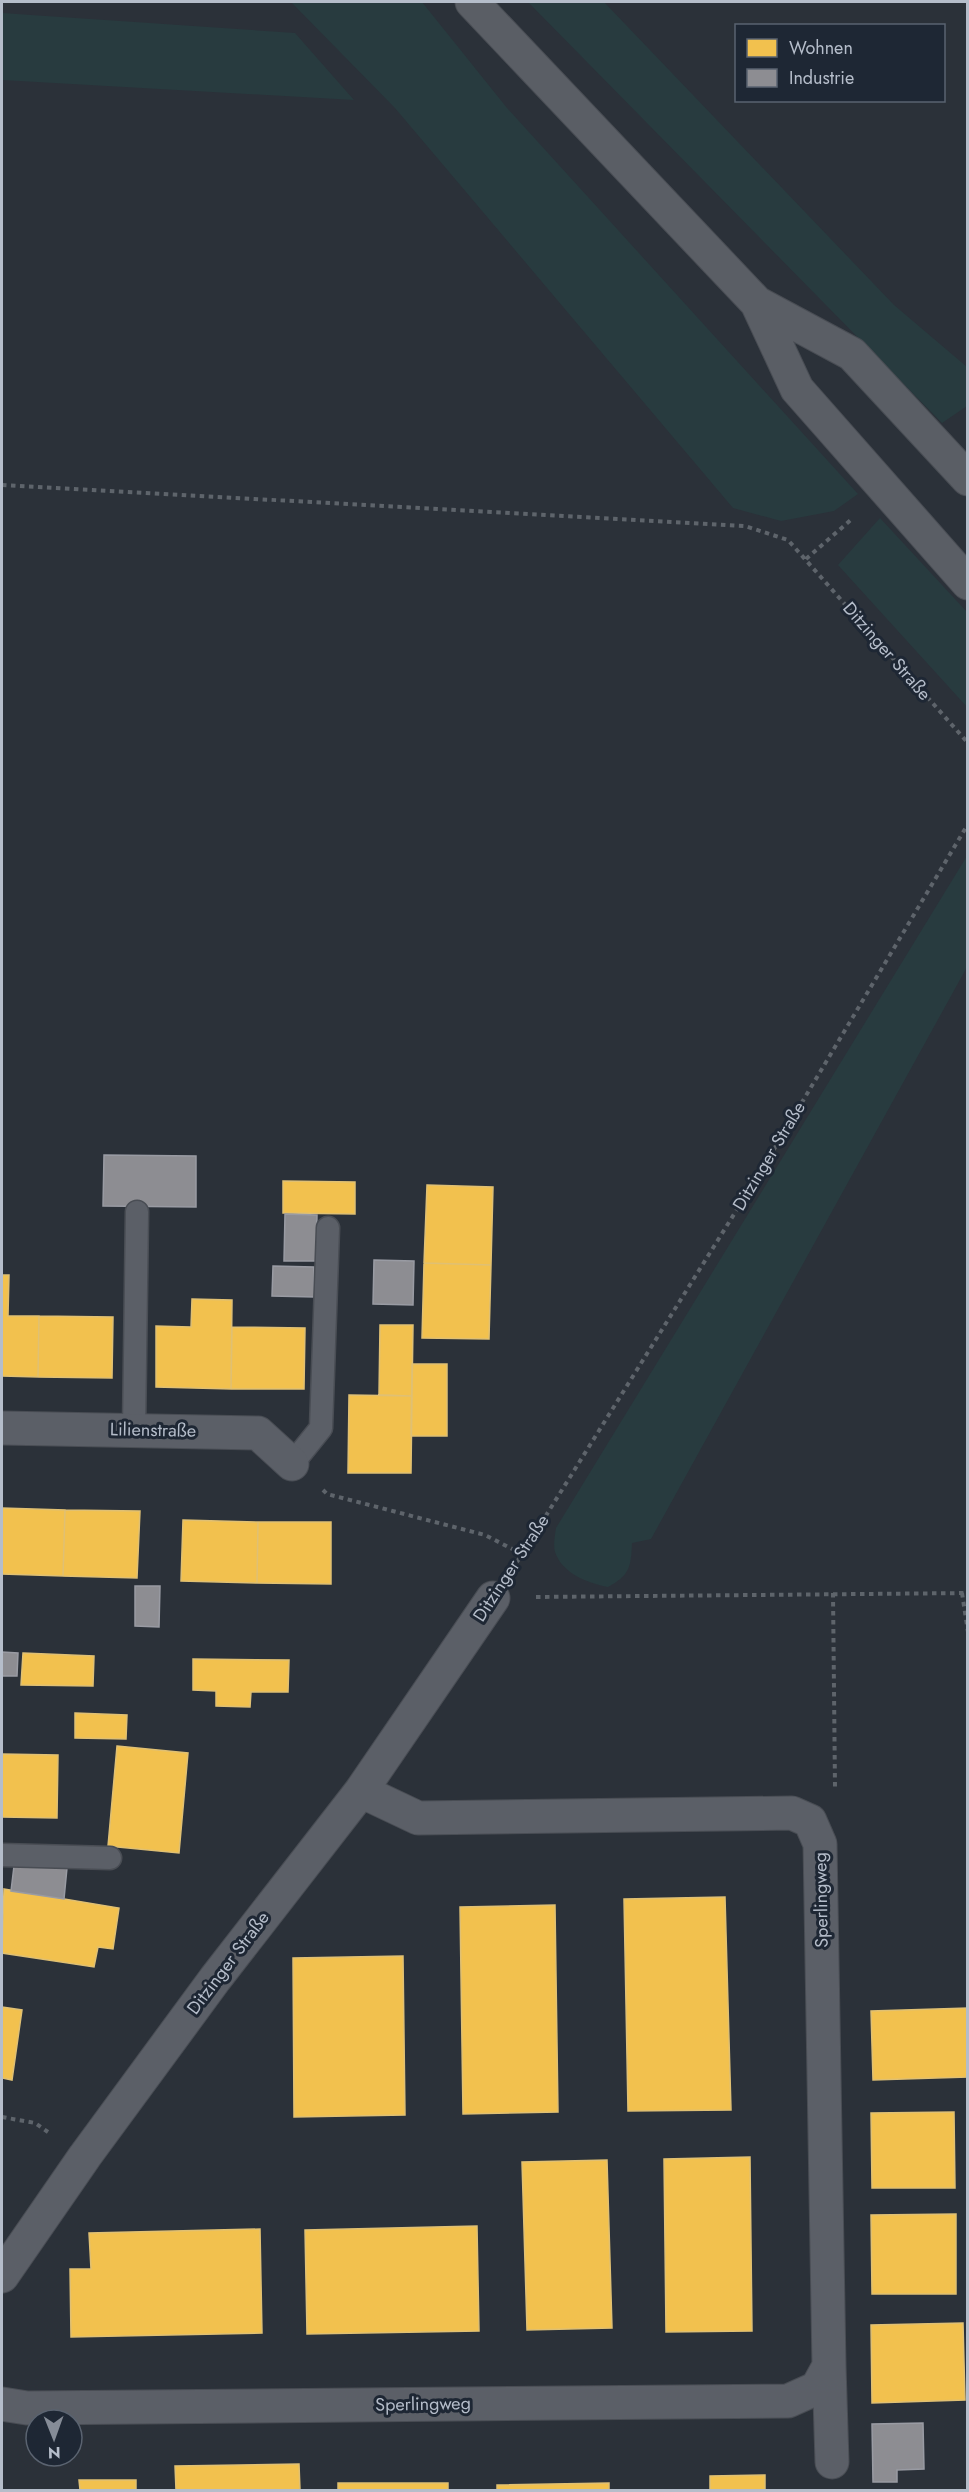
<svg xmlns="http://www.w3.org/2000/svg" width="969" height="2492" viewBox="0 0 969 2492" font-family="Jost,sans-serif">
<style>
.green{fill:#283b3f}
.homes{fill:#f2c14e;stroke:#e0c073;stroke-width:1.5}
.industry{fill:#8d8d92;stroke:#999ba3;stroke-width:1.5}
.lines{fill:none;stroke-linecap:round;stroke-linejoin:round}
.lane-casing{stroke:#494d54;stroke-width:25}
.street-casing{stroke:#494d54;stroke-width:35}
.secondary-casing{stroke:#494d54;stroke-width:35}
.path{stroke:#5e646b;stroke-width:4;stroke-dasharray:4.5 4.5;stroke-linecap:butt}
.lane{stroke:#5b5f67;stroke-width:22}
.street{stroke:#5b5f67;stroke-width:33}
.secondary{stroke:#5a5e65;stroke-width:33}
.labels{text-anchor:middle;dominant-baseline:central;stroke-width:6;stroke-linejoin:round;paint-order:stroke}
.street-label{font-size:18px;fill:#b5bdca;stroke:#1e2734}
</style>
<rect width="100%" height="100%" fill="#2b3139"/>
<path class="green" d="M291,2H422L507,108L858,494L834,511L781,521L733,508L395,108Z
M528,2H604L894,305L967,367V406L942,423Z
M2,13L295,33L354,100L2,80Z
M880,518L967,612V707L838,565Z
M967,856V967L651,1539L632,1543C631,1567 630,1575 608,1587C587,1583 562,1573 555,1552C553,1545 555,1535 556,1528Z"/>
<path class="homes" d="M283,1181L355,1182V1214L283,1213Z
M427,1185L493,1187L491,1265L424,1263Z
M424,1263L491,1265L489,1339L422,1338Z
M2,1275H9L8,1316H39L38,1377L2,1376Z
M192,1299L232,1300L231,1389L156,1387V1326L191,1327Z
M39,1316L113,1317L112,1378L38,1377Z
M380,1325H413L412,1396L379,1395Z
M232,1327L305,1328L304,1389H231Z
M412,1364H447V1436H411Z
M349,1395L412,1396L411,1473H348Z
M2,1508L65,1510L63,1576L2,1574Z
M65,1510L140,1511L137,1578L63,1576Z
M183,1520L258,1522L257,1583L181,1581Z
M258,1522H331V1584L257,1583Z
M23,1653L94,1656L93,1686L21,1685Z
M193,1659L289,1660L288,1692H251L250,1707L216,1706V1691L193,1690Z
M75,1713L127,1715L126,1739L75,1738Z
M117,1746L188,1753L179,1853L108,1846Z
M2,1754L58,1755L57,1818L2,1817Z
M4,1889L119,1908L113,1949L98,1947L94,1967L2,1953Z
M725,1897L731,2110L628,2111L624,1899Z
M555,1905L558,2112L463,2114L460,1907Z
M403,1956L405,2115L294,2117L293,1958Z
M2,2007L22,2010L12,2080L2,2078Z
M968,2008V2077L873,2080L871,2011Z
M954,2112L955,2188H872L871,2113Z
M750,2157L752,2331L666,2332L664,2159Z
M607,2160L612,2328L527,2330L522,2162Z
M956,2214V2294H872L871,2215Z
M477,2226L479,2331L307,2334L305,2230Z
M260,2229L262,2333L71,2337L70,2269H91L89,2233Z
M963,2323L965,2400L872,2403L871,2325Z
M299,2464L300,2490H176L175,2466Z
M765,2475V2490H710V2476Z
M79,2480H136V2490H80Z
M338,2483H448V2490H338Z
M609,2483V2490H497V2485Z"/>
<path class="industry" d="M104,1155L196,1156V1207L103,1206Z
M285,1214L317,1215L316,1261H284Z
M374,1260L414,1261L413,1305L373,1304Z
M273,1266L314,1267V1297L272,1296Z
M135,1586H160L159,1627L135,1626Z
M2,1652L18,1653L17,1676H2Z
M14,1866L67,1868L64,1899L11,1891Z
M923,2423L924,2469L897,2470V2482H873L872,2424Z"/>
<g class="lines">
<g class="lane-casing">
<path id="lane" d="M134,1430L137,1212
M292,1464L321,1428L328,1228
M2,1855L110,1858"/>
</g>
<g class="street-casing">
<path id="street" d="M2,1428L258,1433L292,1464
M2,2276L85,2156L215,1979L361,1791L493,1598
M829,2366L832,2462
M2,2404L27,2408L788,2401L817,2388L829,2366L820,1844L810,1821L792,1813L418,1818L361,1791"/>
</g>
<g class="secondary-casing">
<path id="secondary" d="M472,2L757,303L852,354L968,479
M757,303L797,389L968,583"/>
</g>
<path class="path" d="M2,485L745,526L788,540L968,743
M806,559L853,518
M323,1490L327,1494L485,1535L522,1554
M517,1562L761,1171L968,824
M833,1593L835,1787
M962,1593L968,1632
M536,1597L968,1593
M2,2117L35,2123L48,2132"/>
<use href="#lane" class="lane"/>
<use href="#street" class="street"/>
<use href="#secondary" class="secondary"/>
</g>
<g class="labels">
<g class="street-label">
<text transform="translate(887 651) rotate(49)">Ditzinger Straße</text>
<text transform="translate(769 1156) rotate(-59)">Ditzinger Straße</text>
<text transform="translate(153 1430) rotate(1)">Lilienstraße</text>
<text transform="translate(511 1568) rotate(-57)">Ditzinger Straße</text>
<text transform="translate(821 1900) rotate(-91)">Sperlingweg</text>
<text transform="translate(228 1963) rotate(-53)">Ditzinger Straße</text>
<text transform="translate(423 2404) rotate(-1)">Sperlingweg</text>
</g>
</g>
<rect width="969" height="2492" fill="none" stroke="#b5bdca" stroke-width="6"/>
<rect x="735" y="24" width="210" height="78" fill="#1e2734" stroke="#5a6370" stroke-width="1.5"/>
<rect x="747" y="39" width="30" height="18" fill="#f2c14e" stroke="#5a6370" stroke-width="1.5"/>
<text x="789" y="54" font-size="18" fill="#b5bdca">Wohnen</text>
<rect x="747" y="69" width="30" height="18" fill="#8d8d92" stroke="#5a6370" stroke-width="1.5"/>
<text x="789" y="84" font-size="18" fill="#b5bdca">Industrie</text>
<g transform="translate(54 2438) rotate(179)"><circle r="28" fill="#1e2734" stroke="#5a6370" stroke-width="1.5"/>
<path d="M0-4.5L10 22L0 15L-10 22Z" fill="#858c97"/>
<text y="-9" font-size="16" font-weight="bold" text-anchor="middle" fill="#b5bdca">N</text>
</g>
</svg>
